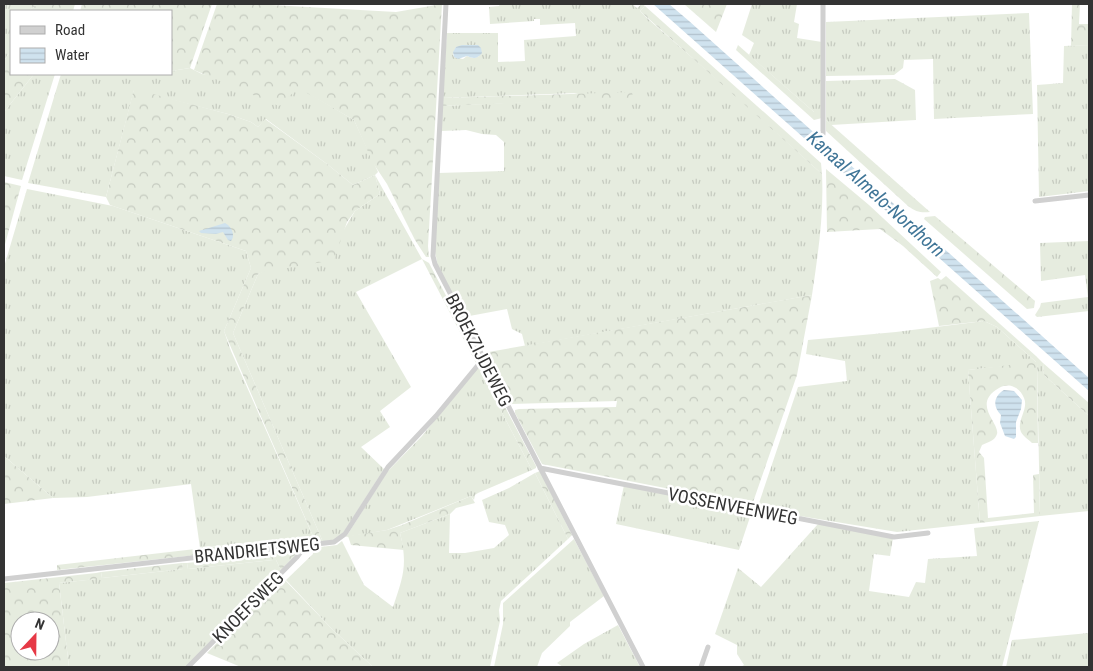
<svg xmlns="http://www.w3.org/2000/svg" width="1093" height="671" viewBox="0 0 1093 671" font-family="'Roboto Condensed',sans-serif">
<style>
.grass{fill:url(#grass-tufts);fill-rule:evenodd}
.forest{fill:url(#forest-crowns);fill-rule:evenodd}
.water{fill:url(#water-rules)}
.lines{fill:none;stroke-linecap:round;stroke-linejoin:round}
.minor{stroke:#d0d0d0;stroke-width:5}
.labels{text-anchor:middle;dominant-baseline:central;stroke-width:5;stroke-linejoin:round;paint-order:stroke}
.street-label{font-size:18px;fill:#333;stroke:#fff}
.water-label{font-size:19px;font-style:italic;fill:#3f7597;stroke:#fff}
</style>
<defs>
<pattern id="grass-tufts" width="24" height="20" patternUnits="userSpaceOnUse" patternTransform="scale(1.25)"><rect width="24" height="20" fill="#e6ecdf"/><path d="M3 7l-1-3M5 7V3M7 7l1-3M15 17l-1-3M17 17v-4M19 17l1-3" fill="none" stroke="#c6cbc0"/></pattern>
<pattern id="forest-crowns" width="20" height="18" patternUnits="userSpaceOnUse" patternTransform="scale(1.25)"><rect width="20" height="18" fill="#e6ecdf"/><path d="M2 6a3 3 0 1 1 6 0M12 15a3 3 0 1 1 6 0" fill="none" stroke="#c6cbc0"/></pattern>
<pattern id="water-rules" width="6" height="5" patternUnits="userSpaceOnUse" patternTransform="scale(1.25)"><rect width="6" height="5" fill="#cfe2ee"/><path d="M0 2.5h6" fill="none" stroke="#b2c2cd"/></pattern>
</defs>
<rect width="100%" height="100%" fill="#fff"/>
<path class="grass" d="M4,4H37L29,11H11V51L4,60Z
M500,4H632L637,8L642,4L645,6L640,11L648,19L735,95L822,174C824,215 818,254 812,295L525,346L522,334L512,329L507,309L464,317L438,267L434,246L438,173L504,171V142L496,135L482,134L466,130L441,131L442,106L547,101L578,93L442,98L447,33H498V62L525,61L524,40L576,36L575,23L540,25V19H534V21L490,24L489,7L499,6ZM474,45L479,56C474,59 472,58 467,56L463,59L454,57L453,54L456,47Z
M752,4H797L794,22L799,24L797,38L822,42V118L814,120V112L749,55L754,43L742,35Z
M1029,13L1033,114L934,119L933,59L904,60L903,68L894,75L826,76V22Z
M1089,45V191L1039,197L1037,85L1063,83L1064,46Z
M190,68L202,74L298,87L354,120L378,172L375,175L422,259L356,292L411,387L380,411L390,427L361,447L384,469L340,538L335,541L323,542L233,333L258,274L343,231L355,211L380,194L375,175L353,185L327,164L266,119L258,127L251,122L228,114L134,90L106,197L28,183L61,74H171V71Z
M34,74H55L22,180L4,176V112Z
M895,79L915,90L916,120L831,125L826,120V81Z
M27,189L113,206L246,251L251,268L224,331L231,351L316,543H248L200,548L191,484L87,497L53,498L4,456V267Z
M1089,241V311L1037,317L1035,315L1040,307L1041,303L1088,297L1085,275L1041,281L1040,243Z
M984,321L997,327L1036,362V356L1043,363L1044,375L1089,416V511L1040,516L1037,363L968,370L980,523L897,532L757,509L798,387L847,381L845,361L806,354L808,340L896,332Z
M478,367L532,470L478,493L475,495L474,500L471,496L387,530L346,537L387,472L422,436Z
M535,473L568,539L501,601L499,610L500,621L490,667H372V666L332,629L286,580L313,554L312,548L337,545L342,541L364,585L393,607C403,577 408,565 400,533L450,514L449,553H465L494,548L509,535L505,525L489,522L482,500L509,488Z
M624,485L752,511L739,550L616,524Z
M1039,521L1002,667H741L744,665L737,654V645L715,634L738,568L761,587L818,524L893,538L890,556L874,554L869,591L909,597L916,582L925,583L928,559L977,556L974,528Z
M574,539L604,596L570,622V626L542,653L537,667H494L503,624V603Z
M273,560H276L281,570L186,667H69L59,583L96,579V573L101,572L102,578L183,569L182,563H187L188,569Z
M618,625L640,667H563L557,663L584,644Z
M1089,633V667H1006L1012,640Z"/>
<path class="forest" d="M37,4H75L73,11H29Z
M82,4H212L190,68L171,71V11H80Z
M217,4H253L396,12L442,4L428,246L429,257H426L415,240L387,184L373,163L354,120L298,88L279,106L194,70Z
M684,4H727L716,32Z
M1072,4H1080L1079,24H1089V45L1071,46Z
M645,6L821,163L822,174L640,11Z
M738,45L814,112V120L736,50Z
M11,51V74H34L4,112V60Z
M134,89L228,114L251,122L258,127L265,119L327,164L353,185L375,175L380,194L355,211L347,222L334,260L264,272L258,274L233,333L323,542L316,543L226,336L224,331L251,268L246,251L110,205L106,197Z
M632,92L633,98L442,106V98Z
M826,120L930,212C921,213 916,212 908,206L826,131Z
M826,169L869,205L941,272L937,277L903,246L880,229L827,232Z
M4,182L21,186L4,248Z
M935,216L1035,301L1034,308L1027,309L924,219L925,217Z
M422,259L429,263L479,359L476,363Z
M946,276L1036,356L1037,360L1038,443H1032C1029,440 1023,436 1021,432C1016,421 1029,409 1024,398C1022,393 1019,389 1014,387C1009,385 1005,385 999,388C971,404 1000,423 997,434C995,441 988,442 982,445L979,452L984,458L988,518L1034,513L1033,475L1039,474L1040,516L980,523L968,370L1036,362L997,327L984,321L939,326L930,281L938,278L941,280Z
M812,295L797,375L751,508L665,488L542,464L515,413V410L519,409L616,407L617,401L511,404L483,353Z
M1043,363L1089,403V416L1044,375Z
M483,365L536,466V468L532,470L478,367Z
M4,456L53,498L4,504Z
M540,471L572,535L568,539L535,473Z
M471,496L475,503L456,508L450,514L400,533L404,550L351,545L348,536L387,530L402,525Z
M307,536L310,543L57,570V565Z
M300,550L281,570L276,560H273L188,569L187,563Z
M182,563L183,569L102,578L101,572Z
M96,573L97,579L59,583L69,667H4V583ZM20,621H50V651H20Z
M282,577L332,629L372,666V667H241L207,653Z"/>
<path class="water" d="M653,4H669L689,21L1089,378V391Z
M462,45H478L481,48L482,53C477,59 474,59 467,56L458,59L454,57L453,52L456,47Z
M225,223C231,226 236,235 231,241L228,240L223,232L216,234L201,233L199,231Z
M1004,390L1014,391L1022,400L1021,409L1016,422V437L1014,439L1005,436L1000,423L1001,415C992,406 994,396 1004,390Z"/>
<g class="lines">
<path class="minor" d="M446,4L433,256L435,264L643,667
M823,4V134
M1035,201L1089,195
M540,468L894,537L928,533
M4,579L334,542L345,534L388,467L436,416L483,359
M188,667L297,557L306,545
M701,667L708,647"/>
</g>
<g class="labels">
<g class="street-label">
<text transform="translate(479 350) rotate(63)">BROEKZIJDEWEG</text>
<text transform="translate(733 506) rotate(11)">VOSSENVEENWEG</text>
<text transform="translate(257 550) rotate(-6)">BRANDRIETSWEG</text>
<text transform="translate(248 607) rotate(-45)">KNOEFSWEG</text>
</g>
<g class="water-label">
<text transform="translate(876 194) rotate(42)">Kanaal Almelo-Nordhorn</text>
</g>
</g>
<rect width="1093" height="671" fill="none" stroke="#333333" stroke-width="10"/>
<rect x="10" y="10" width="162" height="65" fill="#ffffff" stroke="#adadad"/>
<rect x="20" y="26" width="25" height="8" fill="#d0d0d0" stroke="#adadad"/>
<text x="55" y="35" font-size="15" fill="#333333">Road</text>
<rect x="20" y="48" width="25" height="15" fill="url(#water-rules)" stroke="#adadad"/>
<text x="55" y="60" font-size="15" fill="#333333">Water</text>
<g transform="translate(35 636) rotate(22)"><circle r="24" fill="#ffffff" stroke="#adadad"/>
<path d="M0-4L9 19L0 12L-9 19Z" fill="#e63946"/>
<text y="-8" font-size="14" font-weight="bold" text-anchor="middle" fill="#333333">N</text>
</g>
</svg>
